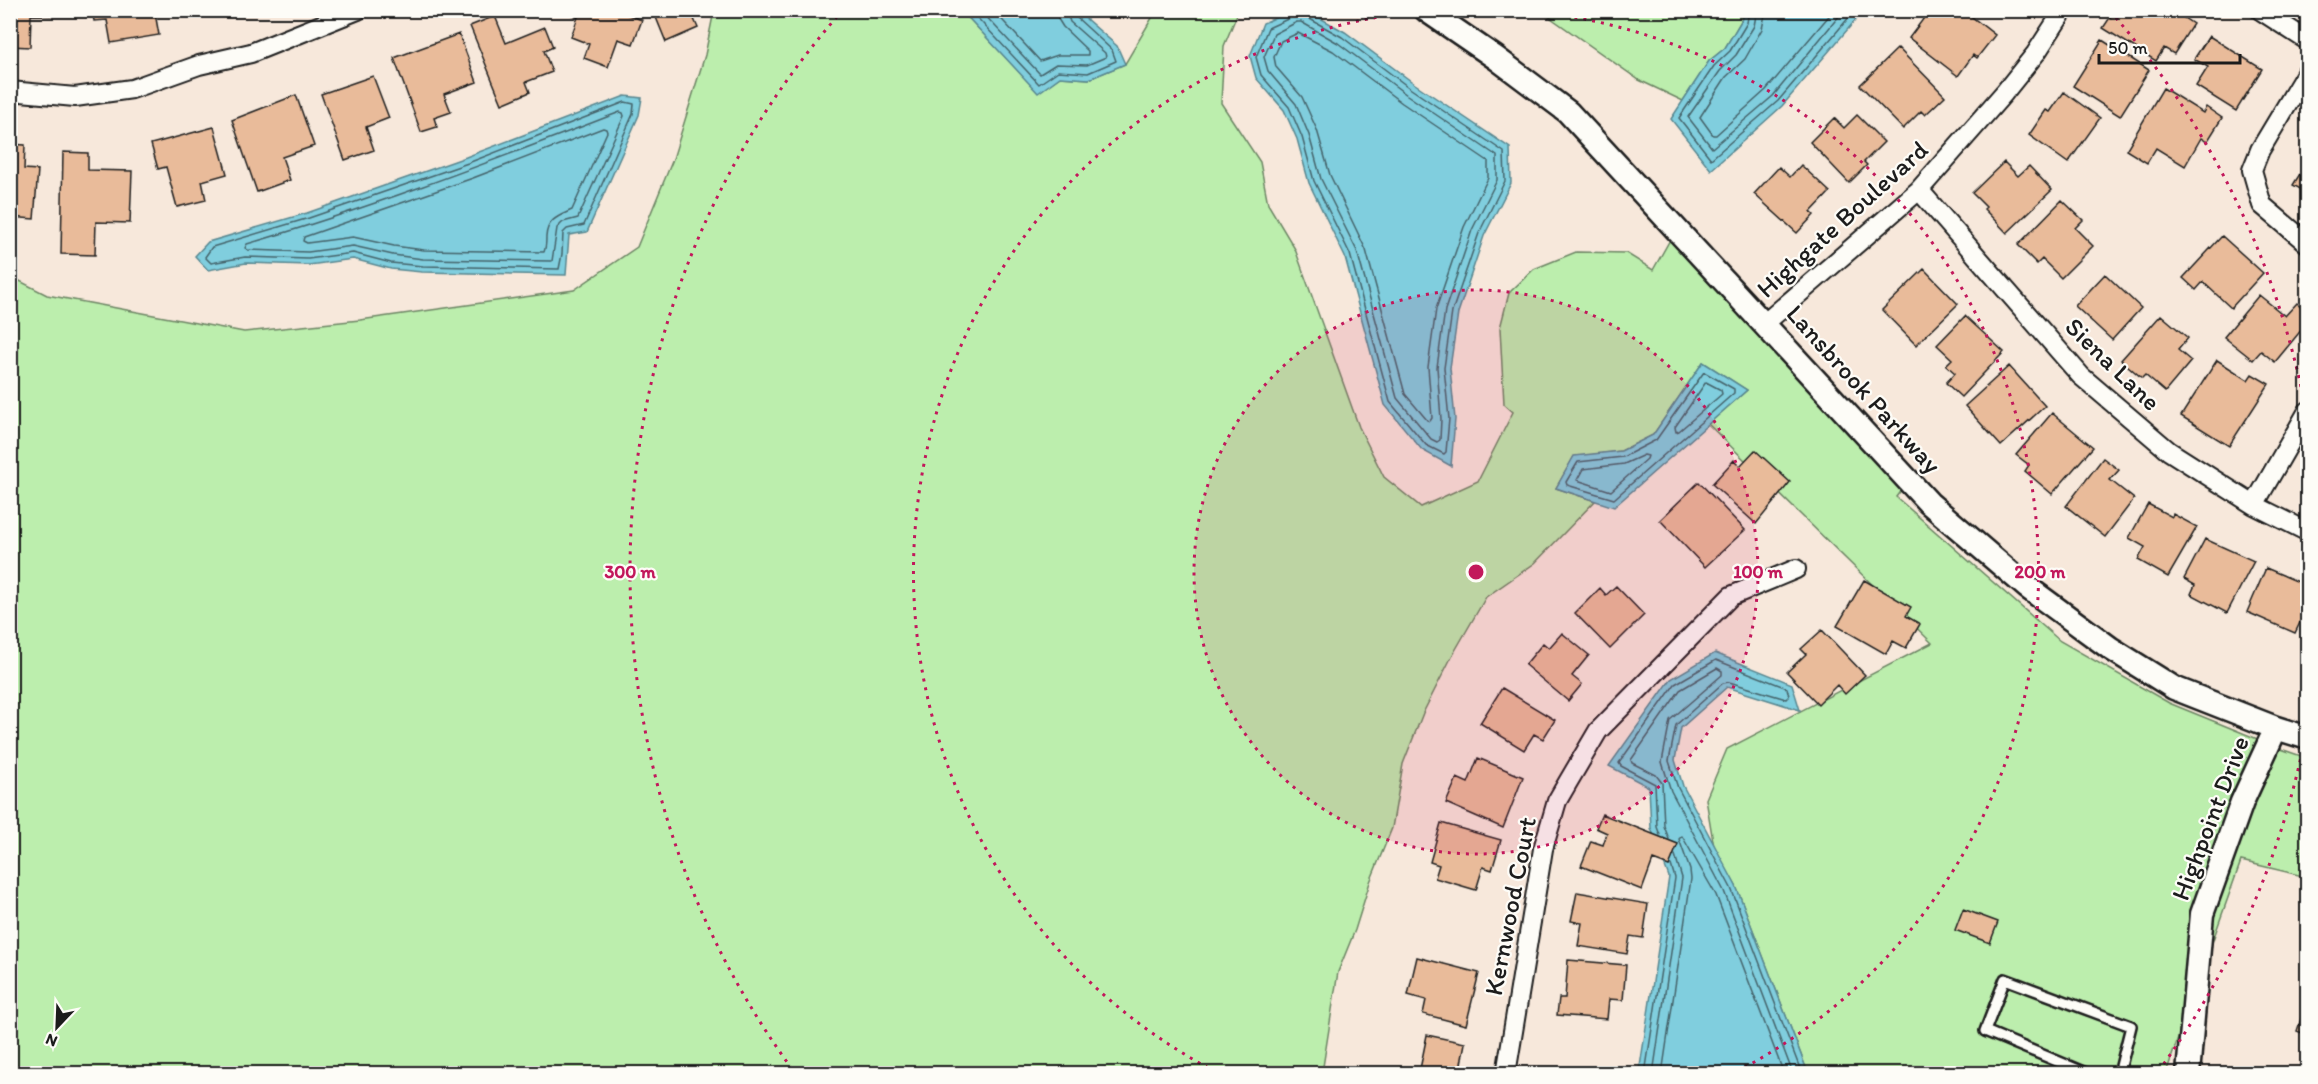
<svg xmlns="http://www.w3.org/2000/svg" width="2318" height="1084" viewBox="0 0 2318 1084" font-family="Itim,sans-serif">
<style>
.green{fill:#bceead;stroke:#6c8564;stroke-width:1.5}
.water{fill:#80cede;stroke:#588790;stroke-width:1.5}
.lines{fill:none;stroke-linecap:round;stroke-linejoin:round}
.shore{stroke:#44636a;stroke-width:1.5}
.building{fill:#e9bb9a;stroke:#1c1c1c;stroke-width:1.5}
.service-casing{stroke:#1c1c1c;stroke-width:14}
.minor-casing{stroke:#1c1c1c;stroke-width:22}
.tertiary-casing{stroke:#1c1c1c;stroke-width:27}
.service{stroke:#fdfcf7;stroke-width:9}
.minor{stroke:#fdfcf7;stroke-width:18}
.tertiary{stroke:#fdfcf7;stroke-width:22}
.ring{fill:none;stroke:#c2185b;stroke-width:3;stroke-dasharray:3 6}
.labels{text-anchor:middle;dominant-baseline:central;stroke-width:4.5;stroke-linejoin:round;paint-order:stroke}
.street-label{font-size:26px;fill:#1c1c1c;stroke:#fdfcf7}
.centre{fill:#c2185b;stroke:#fdfcf7;stroke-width:3}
.ring-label{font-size:18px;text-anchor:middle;font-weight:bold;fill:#c2185b;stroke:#fdfcf7;stroke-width:4.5;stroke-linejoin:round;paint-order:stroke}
</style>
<rect width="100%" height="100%" fill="#f7e8db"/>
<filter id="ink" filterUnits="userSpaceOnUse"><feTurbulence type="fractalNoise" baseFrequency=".0167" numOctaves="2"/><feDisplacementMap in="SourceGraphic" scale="12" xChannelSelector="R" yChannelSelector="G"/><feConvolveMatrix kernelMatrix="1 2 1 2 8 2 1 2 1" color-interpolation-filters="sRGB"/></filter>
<g filter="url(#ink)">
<path class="green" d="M714,11H962L1038,92L1060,77L1089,79L1125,64L1156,11H1235L1238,12L1224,46L1221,103L1260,162L1268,204L1295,249L1359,427L1384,477L1421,507L1478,481L1513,412L1504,404L1500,328L1509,293L1534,269L1576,252L1626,253L1653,270L1671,238L1902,489L1896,497L2060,641L2169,703L2260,740L2182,1027L2166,1073H1808L1736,886L1714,847L1706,799L1727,749L1932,643L1708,424L1747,390L1703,362L1653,435L1621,451L1574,457L1556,488L1595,501L1535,563L1486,597L1452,656L1423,713L1403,764L1392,828L1370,882L1355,930L1338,972L1322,1073H11L10,276L47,295L244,332L360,320L574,290L637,247L673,159L705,55Z
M1541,11H1744L1741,21L1725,48L1709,61L1683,101L1639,80Z
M2278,748L2307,758V877L2241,861L2208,954L2211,916L2251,806Z"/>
<path class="water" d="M1856,10L1860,15L1782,106L1711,170L1671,119L1709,61L1725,48L1741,21L1744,11Z
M962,11H1077L1117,46L1125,64L1089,79L1060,77L1038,93Z
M1287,13L1313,14L1345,32L1415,84L1510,148L1511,183L1484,236L1458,313L1450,368L1455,419L1451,466L1422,450L1385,405L1345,257L1309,183L1297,139L1284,110L1256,78L1250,56L1263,23Z
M625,96L642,98L639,115L587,232L569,235L566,275L422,272L391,269L353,259L309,265L246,263L208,270L195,256L208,242L307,213L466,157Z
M1703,362L1747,390L1614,507L1556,488L1574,456L1621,451L1653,435Z
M1715,653L1792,684L1800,710L1727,687L1681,728L1675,760L1683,786L1736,886L1808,1073H1639L1669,877L1651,828L1649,787L1609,766L1671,679Z"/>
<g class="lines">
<path class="shore" d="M970,10L1039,84L1058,71L1088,73L1116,61L1112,50L1076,17L1074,10
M980,10L1040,74L1056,64L1087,65L1106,57L1105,53L1070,22L1066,10
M993,10L1040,61L1058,55H1088V51L1063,27L1058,19L1057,10
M1293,10L1290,18L1268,28L1256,57L1261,75L1289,107L1302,137L1314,181L1350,254L1390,402L1426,445L1444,454L1446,452L1449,419L1444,368L1452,312L1479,233L1505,181L1504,152L1411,89L1342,37L1308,18L1305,10
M1749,10L1747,23L1730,51L1714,66L1679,118L1711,159L1778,101L1851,15L1852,10
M1757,10L1754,26L1736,55L1720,71L1688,117L1712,148L1773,96L1844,10
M1766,10L1762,29L1745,59L1726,77L1700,117L1713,135H1716L1766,90L1834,10
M1297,22H1301L1338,43L1407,95L1497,156V180L1472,230L1445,310L1437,367L1441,419L1440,440L1437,442L1431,439L1397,398L1357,251L1321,179L1309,135L1296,104L1268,71L1264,57L1274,34Z
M1298,33L1333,51L1402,103L1488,161V178L1464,227L1436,309L1428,367L1432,418L1430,421L1427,420L1405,394L1366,250L1330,175L1317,130L1302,97L1276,67L1274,57L1281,41Z
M625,102L634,104L633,114L584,225L567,229L563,233L562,254L559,269L423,266L391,263L353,253L308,259L245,257L211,263L205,257L212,247L309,218L468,163Z
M620,112L623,113L624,116L578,218L563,222L557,228L552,261L423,259L393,255L353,246L308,252L248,250L245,248L247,244C374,207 497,159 620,112Z
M603,128L606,129L607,132L572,210C559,216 547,219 546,237C546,243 546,247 544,252L424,250L394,246L353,237L307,243L303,241L304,237L473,178Z
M1704,372L1734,389V393L1614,499L1567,485L1566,482L1578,462L1623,457L1656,440Z
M1706,382L1721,390L1722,394L1679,431L1676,432L1675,427Z
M1644,455L1648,456L1647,459L1611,491L1577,480L1583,469L1624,464Z
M1660,835L1657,827L1655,784L1621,766L1619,763L1675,684L1716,660L1787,688L1789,696L1786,699L1729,682L1723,683L1676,725L1669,761L1678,788L1731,888L1802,1074
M1669,839L1664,826L1662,783L1656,775L1632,763L1631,760L1680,690L1717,668L1722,671V675L1670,720L1662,762L1671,791L1724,891L1793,1074
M1645,1074L1675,878L1671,865
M1653,1074L1682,878L1675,855
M1662,1074L1691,879L1690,870L1679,839L1682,836L1716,895L1784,1074"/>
</g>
<path class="building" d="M10,10H71V16L31,15L30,47L10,46Z
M92,10H169L155,13L159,35L111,43L107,20L94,21Z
M559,10H615L642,20L633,44L618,39L608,67L584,58L589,44L571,37L578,17Z
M653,10H690L698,28L666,42Z
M1917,10H1963L1995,35L1977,58L1973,55L1958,76L1909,38L1924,18L1916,12Z
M2115,10H2172L2193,24L2174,54L2164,48L2156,61L2103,28Z
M495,16L506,43L545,27L553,47L544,51L552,72L526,82L530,92L502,104L470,26Z
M459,34L477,82L444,94L451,112L434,118L437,127L421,132L394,58Z
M2209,36L2262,69L2236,111L2196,86L2208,67L2194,59Z
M2102,40L2149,70L2120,116L2073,86Z
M1898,48L1945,96L1925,115L1921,111L1903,129L1860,85Z
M373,76L389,118L366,127L374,150L345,160L321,94Z
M2163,88L2203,113L2206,107L2222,118L2207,142L2201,138L2185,166L2156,148L2147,163L2126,150Z
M2064,92L2100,118L2068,163L2029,135L2046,110L2050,112Z
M296,95L314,146L282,157L290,180L257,192L232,120Z
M1857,115L1884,142L1864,162L1867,165L1849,183L1810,142L1834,118L1844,128Z
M214,127L227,174L202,181L206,200L177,207L166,167L158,169L151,144Z
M10,144L25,145L24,169L38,170L34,219L10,217Z
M63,152L88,153V170L132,171L130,223L96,222L95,255L61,254Z
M2308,161V193L2293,185Z
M2004,162L2018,176L2029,166L2052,190L2007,233L1984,209L1986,207L1972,193Z
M1801,165L1830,192L1811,212L1814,215L1797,233L1754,194L1779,167L1790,177Z
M2062,200L2083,220L2075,228L2093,246L2061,278L2042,259L2037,264L2018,245Z
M2222,236L2263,273L2231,308L2203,282L2196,290L2183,278Z
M1924,269L1958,304L1916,345L1882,310Z
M2105,274L2141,308L2112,340L2075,306Z
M2259,295L2285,316L2297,303L2308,312V322L2275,362L2261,351L2253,360L2224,337Z
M2161,315L2188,338L2178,350L2191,361L2165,392L2145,375L2142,378L2121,360Z
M1965,316L2004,352L1961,397L1946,383L1955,373L1946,365L1952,359L1937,345Z
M2217,360L2248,380L2252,374L2269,384L2229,446L2181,416Z
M2009,366L2045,406L2001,446L1965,406Z
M2052,413L2093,447L2052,494L2025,471L2029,465L2016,455Z
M1755,450L1790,482L1756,524L1712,484L1734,460L1740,466Z
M2103,458L2119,470L2110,480L2134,499L2105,537L2066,506Z
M1699,482L1745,530L1705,567L1660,520Z
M2148,504L2172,517L2173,514L2197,527L2168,577L2138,560L2145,547L2129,538Z
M2205,539L2254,561L2227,613L2191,594L2195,585L2184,579Z
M2266,568L2308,586V606L2295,633L2247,612Z
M1864,580L1911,607L1906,616L1920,624L1906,648L1893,641L1886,654L1837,626Z
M1616,586L1644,615L1610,649L1575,613L1600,588L1606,595Z
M1822,630L1865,675L1845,694L1837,685L1818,704L1787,672L1806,654L1801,649Z
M1562,633L1589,655L1572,676L1582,684L1568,701L1525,665L1543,643L1549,648Z
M1502,688L1555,720L1543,739L1534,734L1524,750L1480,723Z
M1478,758L1523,777L1503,828L1446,803L1457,778L1468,783Z
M1602,814L1678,844L1669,866L1653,860L1642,890L1581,866L1591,841L1603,845L1607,833L1596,828Z
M1441,823L1501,840L1492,870L1483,867L1476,890L1435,878L1439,865L1430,862Z
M1577,892L1648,904L1643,938L1630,936L1627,954L1578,946L1582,923L1571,921Z
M1963,909L1998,922L1990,943L1955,930Z
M1417,957L1479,973L1466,1025L1423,1014L1426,1000L1408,995Z
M1568,960L1626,965L1623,1000L1609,999L1607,1019L1557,1015L1559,998H1565Z
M2306,1004L2308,1005V1035L2297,1031Z
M1427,1035L1465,1043L1459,1074H1419Z"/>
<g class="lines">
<g class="service-casing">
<path id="service" d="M2088,1074L1985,1031L2005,979L2131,1026L2119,1074"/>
</g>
<g class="minor-casing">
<path id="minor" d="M2260,10L2308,41
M2308,70L2260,150L2252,170L2262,205L2308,244
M10,91L75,97L132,89L199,65L251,53L358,10
M1919,190L2081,376L2169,451L2254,505L2308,532
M1765,323L1919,190L2004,93L2036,53L2064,10
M2254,505L2308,411
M1506,1074L1543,849L1557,801L1568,782L1598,731L1731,596L1796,569"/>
</g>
<g class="tertiary-casing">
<path id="tertiary" d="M1426,10L1496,58L1568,112L1929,503L2027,587L2110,648L2174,688L2276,728L2308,738
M2188,1074L2202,914L2242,802L2276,728"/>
</g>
<use href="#service" class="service"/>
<use href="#minor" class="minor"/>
<use href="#tertiary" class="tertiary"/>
</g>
</g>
<circle cx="1476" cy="572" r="282" fill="#c2185b" fill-opacity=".12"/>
<g class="ring">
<circle cx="1476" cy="572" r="282"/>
<path d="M1216 1072A564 564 0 0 1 1422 11M1530 11A564 564 0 0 1 1736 1072"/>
<path d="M2306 733A846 846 0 0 1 2160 1069M792 1069A846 846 0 0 1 842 11M2110 11A846 846 0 0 1 2306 411"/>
</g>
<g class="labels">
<g class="street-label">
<text transform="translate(1842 219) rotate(-42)">Highgate Boulevard</text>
<text transform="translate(2113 364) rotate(44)">Siena Lane</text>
<text transform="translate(1864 389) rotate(48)">Lansbrook Parkway</text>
<text transform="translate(2210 818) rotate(-69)">Highpoint Drive</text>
<text transform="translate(1510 906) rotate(-79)">Kernwood Court</text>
</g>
</g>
<circle cx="1476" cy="572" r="9" class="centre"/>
<g class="ring-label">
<text x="1758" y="578">100 m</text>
<text x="2040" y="578">200 m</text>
<text x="630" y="578">300 m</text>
</g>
<rect width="2318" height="1084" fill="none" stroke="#fdfcf7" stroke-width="36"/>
<rect x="18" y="18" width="2282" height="1048" fill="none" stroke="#1c1c1c" stroke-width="2" filter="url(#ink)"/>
<g transform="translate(57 1027) rotate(203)" stroke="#fdfcf7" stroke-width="4.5" paint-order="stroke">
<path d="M0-4.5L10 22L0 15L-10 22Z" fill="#1c1c1c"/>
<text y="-9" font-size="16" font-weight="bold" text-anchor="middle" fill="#1c1c1c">N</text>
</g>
<path d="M2099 54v9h141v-9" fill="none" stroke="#1c1c1c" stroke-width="3"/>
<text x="2108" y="54" font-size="18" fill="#1c1c1c" stroke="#fdfcf7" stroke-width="4.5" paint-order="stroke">50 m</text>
</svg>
